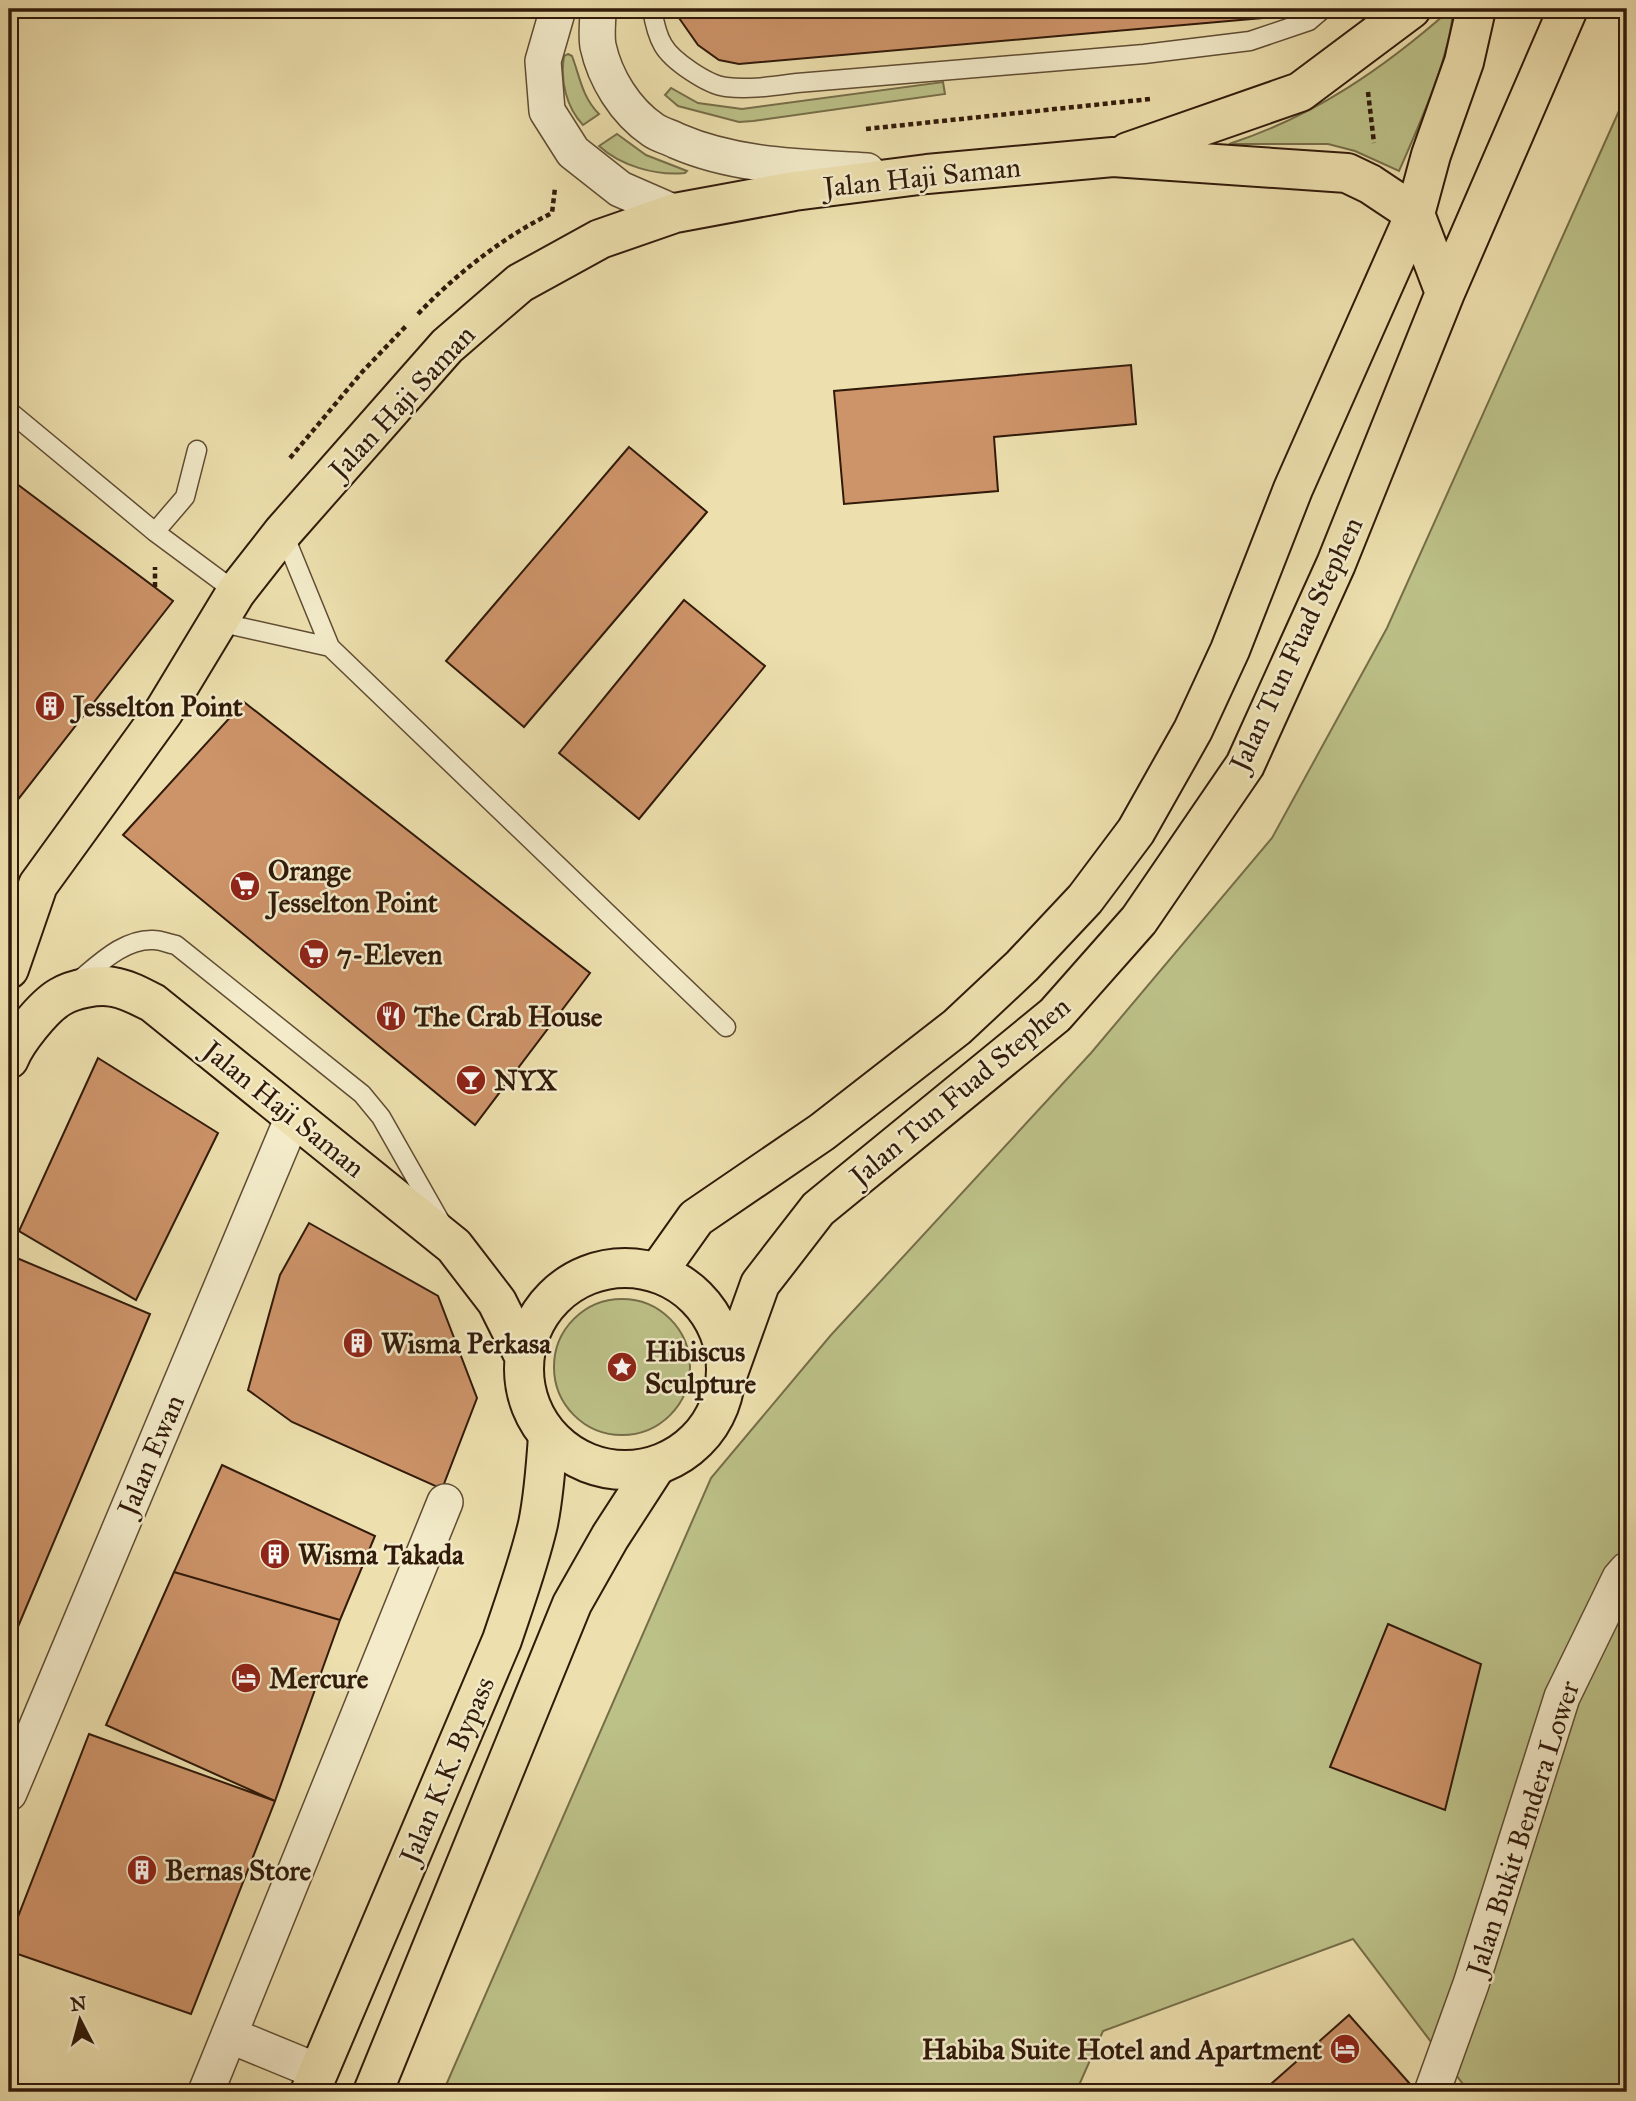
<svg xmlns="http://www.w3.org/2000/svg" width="1636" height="2101" viewBox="0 0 1636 2101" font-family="'IM FELL Great Primer',serif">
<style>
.green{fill:#bcc188;stroke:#766e49;stroke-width:2}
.building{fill:#cd9369;stroke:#311a0a;stroke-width:2}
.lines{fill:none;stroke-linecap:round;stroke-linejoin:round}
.lane-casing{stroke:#604c33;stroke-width:21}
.street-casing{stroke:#604c33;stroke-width:38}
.primary-casing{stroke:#311a0a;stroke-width:42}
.highway-casing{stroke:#311a0a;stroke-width:42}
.path{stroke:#311a0a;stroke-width:4.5;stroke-dasharray:5 3.5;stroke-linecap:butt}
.lane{stroke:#f3ebca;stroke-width:18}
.street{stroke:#f3ebca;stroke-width:35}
.primary{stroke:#ede0ae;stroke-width:38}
.highway{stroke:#ede0ae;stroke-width:38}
.labels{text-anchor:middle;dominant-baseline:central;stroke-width:5;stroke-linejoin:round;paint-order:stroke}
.street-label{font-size:28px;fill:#311a0a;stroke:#f3ebca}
.poi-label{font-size:28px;font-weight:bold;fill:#311a0a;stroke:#f3ebca;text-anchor:start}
</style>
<rect width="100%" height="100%" fill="#ede0ae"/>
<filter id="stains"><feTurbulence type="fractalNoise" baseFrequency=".00286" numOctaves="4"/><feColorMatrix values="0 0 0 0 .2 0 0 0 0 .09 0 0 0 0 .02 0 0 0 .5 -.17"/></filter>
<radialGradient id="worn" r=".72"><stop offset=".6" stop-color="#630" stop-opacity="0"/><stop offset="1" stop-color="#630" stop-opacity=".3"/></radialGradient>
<path class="green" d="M1451,9H1453C1451,55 1418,128 1399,171L1355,151L1328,144H1229C1315,116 1384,68 1451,9Z
M568,54L572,56C580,77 582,97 599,114L583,125C566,107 560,80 564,56Z
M943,82L945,94L753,121L739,122L678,106L665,95L671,88L698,103L742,109Z
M1627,93V2092H1469L1353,1939L1103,2031L1076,2092H443L711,1478L831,1335L1091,1053L1272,838L1387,628Z
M617,134L646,155L687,171L685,173C656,176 621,166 599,146Z
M554 1367a68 68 0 1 1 136 0a68 68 0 1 1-136 0Z"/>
<path class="building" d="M678,9H1288L1263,18L739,64L719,60L698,45L679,18Z
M1131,365L1136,424L994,437L998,491L844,504L834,391Z
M629,447L707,512L524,727L446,661Z
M9,478L173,601L9,811Z
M684,600L765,666L639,819L559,753Z
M244,702L590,973L475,1125L123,835Z
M98,1058L218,1133L136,1300L19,1231Z
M309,1223L438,1296L477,1398L442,1489L292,1422L248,1390L280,1275Z
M12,1256L150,1314L9,1648V1263Z
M222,1465L375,1536L340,1620L174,1572Z
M174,1572L340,1620L275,1801L106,1725Z
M1388,1624L1481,1664L1445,1810L1330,1767Z
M89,1734L275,1801L191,2014L9,1951V1940Z
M1349,2015L1410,2084L1400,2092H1262Z"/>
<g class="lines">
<g class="lane-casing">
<path id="lane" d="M652,9C654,21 657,35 663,45C672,61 708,85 726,87C750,90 773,86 797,83L1144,54L1250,41L1309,21L1323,9
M9,411L155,532L236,592
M155,532L185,497L197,450
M283,532L330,647L726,1027
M218,622L330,647
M77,982C98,965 124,938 154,940C161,940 169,944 176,945L362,1094L381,1117L440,1221"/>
</g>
<g class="street-casing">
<path id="street" d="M558,9L543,61L547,111L573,152L620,189L675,213
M598,9C598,21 596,35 598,46C605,78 625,111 653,130C660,135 670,137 677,141C737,167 804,167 867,171
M9,1793L293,1117
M229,2035L319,2072
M206,2092L445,1502
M1432,2092L1471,1984L1562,1697L1620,1578L1627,1570"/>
</g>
<g class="primary-casing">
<path id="primary" d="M310,2092L502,1640C515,1601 529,1563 538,1524C544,1495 546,1466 548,1436
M373,2092L572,1604L610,1537L656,1466"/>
</g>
<g class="highway-casing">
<path id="highway" d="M1128,152L1300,92L1411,9
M9,969L38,885L164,711L236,592L283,532L447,346L520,283L600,239L675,213L794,191L927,174L1113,157L1347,173L1370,184L1415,214L1445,293
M9,1059C16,1041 43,1007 60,997C73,989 98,984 113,987C127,989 141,997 153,1003L454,1246L497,1302L524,1356
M524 1369a101 101 0 1 1 202 0a101 101 0 1 1-202 0Z
M657,1273L696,1218L822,1132L957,1027L1022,966L1085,899L1136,831L1193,730L1230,650L1293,489L1415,214L1431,155L1464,62L1476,9
M727,1376L760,1284L818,1209L1055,1015L1139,920L1245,765L1336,564L1445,293L1568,9"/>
</g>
<path class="path" d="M1368,92L1374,143
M866,129L1150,99
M418,314C456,274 503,237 552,213L555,188
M290,458L363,371L407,325
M155,587V567"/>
<use href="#lane" class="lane"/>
<use href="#street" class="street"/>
<use href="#primary" class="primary"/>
<use href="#highway" class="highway"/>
</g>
<defs>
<g id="building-disc" transform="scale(1.575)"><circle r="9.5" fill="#8f2418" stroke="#f3ebca"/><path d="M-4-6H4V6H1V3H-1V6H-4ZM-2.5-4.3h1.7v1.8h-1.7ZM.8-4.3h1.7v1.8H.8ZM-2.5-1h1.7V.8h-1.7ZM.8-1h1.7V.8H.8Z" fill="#fff"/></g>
<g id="supermarket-disc" transform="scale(1.575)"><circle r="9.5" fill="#8f2418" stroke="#f3ebca"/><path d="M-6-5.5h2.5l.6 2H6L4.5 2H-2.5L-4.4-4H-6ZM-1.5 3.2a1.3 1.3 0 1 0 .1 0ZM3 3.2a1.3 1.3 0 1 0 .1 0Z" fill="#fff"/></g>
<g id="restaurant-disc" transform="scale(1.575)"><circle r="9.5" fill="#8f2418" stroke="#f3ebca"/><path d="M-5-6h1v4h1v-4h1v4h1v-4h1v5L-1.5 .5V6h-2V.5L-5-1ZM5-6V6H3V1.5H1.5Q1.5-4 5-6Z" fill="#fff"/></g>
<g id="bar-disc" transform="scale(1.575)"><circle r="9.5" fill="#8f2418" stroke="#f3ebca"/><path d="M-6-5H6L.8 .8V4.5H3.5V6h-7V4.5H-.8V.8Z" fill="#fff"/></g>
<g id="sight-disc" transform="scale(1.575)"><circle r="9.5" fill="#8f2418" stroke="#f3ebca"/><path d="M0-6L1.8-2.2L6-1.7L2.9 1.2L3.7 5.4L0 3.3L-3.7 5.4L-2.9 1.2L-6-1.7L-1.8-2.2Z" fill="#fff"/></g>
<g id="hotel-disc" transform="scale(1.575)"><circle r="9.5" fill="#8f2418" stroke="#f3ebca"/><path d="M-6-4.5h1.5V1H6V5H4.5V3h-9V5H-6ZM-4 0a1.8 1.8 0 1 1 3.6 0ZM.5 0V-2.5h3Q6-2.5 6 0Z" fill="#fff"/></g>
</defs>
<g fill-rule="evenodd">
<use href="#building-disc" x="50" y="706"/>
<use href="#supermarket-disc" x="245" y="886"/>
<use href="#supermarket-disc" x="314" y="954"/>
<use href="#restaurant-disc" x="391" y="1016"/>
<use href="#bar-disc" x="471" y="1080"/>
<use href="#building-disc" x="358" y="1343"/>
<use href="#sight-disc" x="622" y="1367"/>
<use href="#building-disc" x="275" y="1554"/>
<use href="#hotel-disc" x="246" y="1678"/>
<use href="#building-disc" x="142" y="1870"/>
<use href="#hotel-disc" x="1345" y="2049"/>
</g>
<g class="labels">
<g class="street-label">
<text transform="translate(922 177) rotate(-6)">Jalan Haji Saman</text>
<text transform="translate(402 402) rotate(-47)">Jalan Haji Saman</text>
<text transform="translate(1296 644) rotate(-65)">Jalan Tun Fuad Stephen</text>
<text transform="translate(960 1091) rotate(-40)">Jalan Tun Fuad Stephen</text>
<text transform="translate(284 1109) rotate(39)">Jalan Haji Saman</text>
<text transform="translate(151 1455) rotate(-67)">Jalan Ewan</text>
<text transform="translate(447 1770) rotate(-67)">Jalan K.K. Bypass</text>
<text transform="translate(1523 1828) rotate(-72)">Jalan Bukit Bendera Lower</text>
</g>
<g class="poi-label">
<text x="73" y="706">Jesselton Point</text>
<text x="268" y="870">Orange<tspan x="268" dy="32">Jesselton Point</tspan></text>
<text x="337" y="954">7-Eleven</text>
<text x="414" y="1016">The Crab House</text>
<text x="494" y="1080">NYX</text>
<text x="381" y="1343">Wisma Perkasa</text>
<text x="645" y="1351">Hibiscus<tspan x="645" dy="32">Sculpture</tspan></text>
<text x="298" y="1554">Wisma Takada</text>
<text x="269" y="1678">Mercure</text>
<text x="165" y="1870">Bernas Store</text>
<text x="1322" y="2049" text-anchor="end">Habiba Suite Hotel and Apartment</text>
</g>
</g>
<rect width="1636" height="2101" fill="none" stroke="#ede0ae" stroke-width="35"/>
<rect x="10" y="10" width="1615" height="2080" fill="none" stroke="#311a0a" stroke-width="3.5"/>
<rect x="18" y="18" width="1601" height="2066" fill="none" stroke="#311a0a" stroke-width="2"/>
<g transform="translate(80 2020) rotate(354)" stroke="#f3ebca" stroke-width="5" paint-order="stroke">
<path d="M0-5L12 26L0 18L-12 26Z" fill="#311a0a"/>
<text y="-10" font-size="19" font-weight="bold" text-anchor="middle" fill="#311a0a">N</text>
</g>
<rect width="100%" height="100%" filter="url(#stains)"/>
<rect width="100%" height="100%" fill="url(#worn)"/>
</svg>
